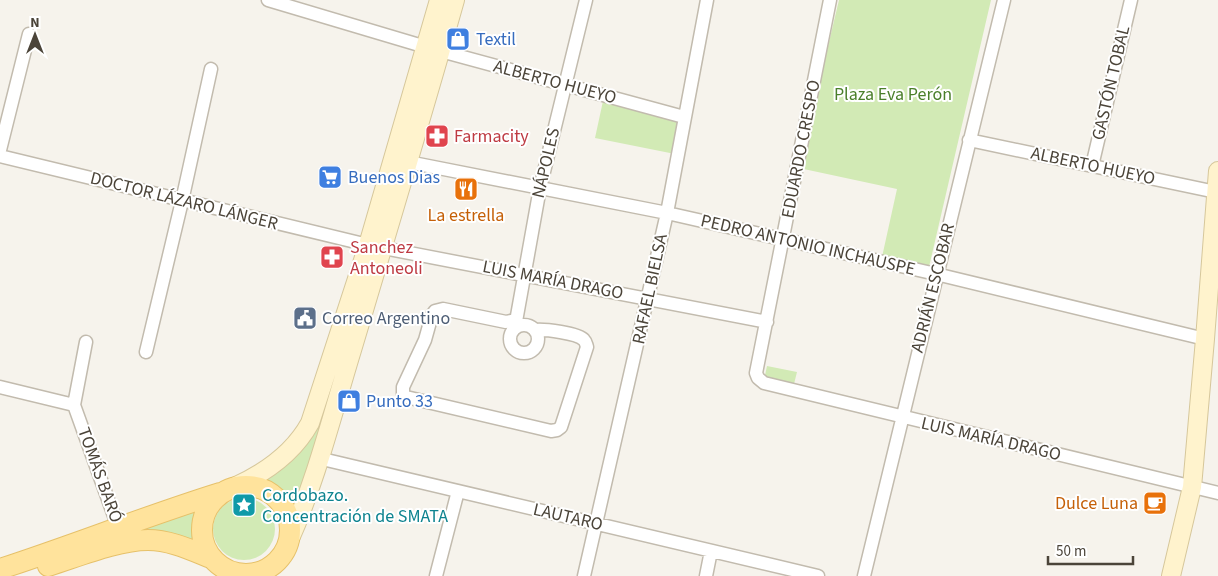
<svg xmlns="http://www.w3.org/2000/svg" width="1218" height="576" viewBox="0 0 1218 576" font-family="'Source Sans 3',sans-serif">
<style>
.green{fill:#d2eab5}
.lines{fill:none;stroke-linecap:round;stroke-linejoin:round}
.minor-casing{stroke:#c2bbae;stroke-width:15}
.secondary-casing{stroke:#d6c79b;stroke-width:20}
.primary-casing{stroke:#e6c16a;stroke-width:22}
.minor{stroke:#fff;stroke-width:12}
.secondary{stroke:#fff3cd;stroke-width:18}
.primary{stroke:#ffe39c;stroke-width:20}
.labels{text-anchor:middle;dominant-baseline:central;stroke-width:4;stroke-linejoin:round;paint-order:stroke}
.shop-label{font-size:18px;fill:#366cbe;stroke:#fff;text-anchor:start}
.street-label{font-size:18px;fill:#4b4439;stroke:#fff}
.park-label{font-size:18px;fill:#4a7f2a;stroke:#fff}
.health-label{font-size:18px;fill:#be3a42;stroke:#fff;text-anchor:start}
.food-label{font-size:18px;fill:#c56008;stroke:#fff}
.service-label{font-size:18px;fill:#4e5e75;stroke:#fff;text-anchor:start}
.culture-label{font-size:18px;fill:#0d838f;stroke:#fff;text-anchor:start}
</style>
<rect width="100%" height="100%" fill="#f6f3ec"/>
<path class="green" d="M839,0H991L929,267L882,257L897,189L799,168Z
M603,101L684,117L675,154L595,138Z
M376,254L294,513C287,494 279,492 261,484L266,478L284,465Z
M767,366L797,372L793,388L764,380Z
M213 529a31 31 0 1 1 62 0a31 31 0 1 1-62 0Z
M201,505C195,522 191,530 199,547L139,535L132,527Z"/>
<g class="lines">
<g class="minor-casing">
<path id="minor" d="M268,0L426,47L684,117
M830,0L756,373L758,378L764,383L1218,493
M969,140L1216,192
M0,150L29,34
M0,156L368,245L767,322
M408,162L667,213L936,274L1205,339
M1092,166L1131,0
M515,320L506,322L443,309L435,311L432,315L425,340L403,387V394L406,397L551,431L557,430L561,427L587,347C586,344 586,342 584,340C578,333 544,329 535,330
M510 339a14 14 0 1 1 28 0a14 14 0 1 1-28 0Z
M515,327L540,188L586,0
M146,352L182,201L211,69
M0,387L74,405
M74,405L118,527L122,533
M74,405L86,342
M318,458L818,576
M436,576L458,491
M584,576L667,213L707,0
M706,576L711,551
M864,576L1004,0"/>
</g>
<g class="secondary-casing">
<path id="secondary" d="M234,487C265,473 293,454 310,423L368,245L439,0
M289,541C316,481 333,412 352,350C387,233 422,117 455,0
M1171,576L1192,487L1205,339L1218,171"/>
</g>
<g class="primary-casing">
<path id="primary" d="M202 530a44 44 0 1 1 88 0a44 44 0 1 1-88 0Z
M48,566C77,557 118,540 148,540C170,540 191,550 211,558
M0,569C74,545 146,516 220,493"/>
</g>
<use href="#minor" class="minor"/>
<use href="#secondary" class="secondary"/>
<use href="#primary" class="primary"/>
</g>
<defs>
<g id="shop-square" transform="scale(1.25)"><rect x="-9" y="-9" width="18" height="18" rx="4" fill="#3f7fe0" stroke="#fff"/><path d="M-5-2.5h2.3a2.7 3.5 0 0 1 5.4 0H5L5.5 6h-11ZM-1.5-2.5h3a1.5 2.3 0 0 0-3 0Z" fill="#fff"/></g>
<g id="pharmacy-square" transform="scale(1.25)"><rect x="-9" y="-9" width="18" height="18" rx="4" fill="#e0444e" stroke="#fff"/><path d="M-2-6h4v4h4v4h-4v4h-4v-4h-4v-4h4Z" fill="#fff"/></g>
<g id="supermarket-square" transform="scale(1.25)"><rect x="-9" y="-9" width="18" height="18" rx="4" fill="#3f7fe0" stroke="#fff"/><path d="M-6-5.5h2.5l.6 2H6L4.5 2H-2.5L-4.4-4H-6ZM-1.5 3.2a1.3 1.3 0 1 0 .1 0ZM3 3.2a1.3 1.3 0 1 0 .1 0Z" fill="#fff"/></g>
<g id="restaurant-square" transform="scale(1.25)"><rect x="-9" y="-9" width="18" height="18" rx="4" fill="#e8710a" stroke="#fff"/><path d="M-5-6h1v4h1v-4h1v4h1v-4h1v5L-1.5 .5V6h-2V.5L-5-1ZM5-6V6H3V1.5H1.5Q1.5-4 5-6Z" fill="#fff"/></g>
<g id="civic-square" transform="scale(1.25)"><rect x="-9" y="-9" width="18" height="18" rx="4" fill="#5c6f8a" stroke="#fff"/><path d="M-.6-6.5H3V-4.5H.6V-3L4-1V1h2V6H-6V1h2V-1L-.6-3ZM-1.2 2.5V6h2.4V2.5Z" fill="#fff"/></g>
<g id="cafe-square" transform="scale(1.25)"><rect x="-9" y="-9" width="18" height="18" rx="4" fill="#e8710a" stroke="#fff"/><path d="M-5.5-4.5H6V0H3Q3 3.5 0 3.5H-2.5Q-5.5 3.5-5.5 0ZM3-3.2v2h1.7v-2ZM-6 4.5H4V6H-6Z" fill="#fff"/></g>
<g id="sight-square" transform="scale(1.25)"><rect x="-9" y="-9" width="18" height="18" rx="4" fill="#0f9aa8" stroke="#fff"/><path d="M0-6L1.8-2.2L6-1.7L2.9 1.2L3.7 5.4L0 3.3L-3.7 5.4L-2.9 1.2L-6-1.7L-1.8-2.2Z" fill="#fff"/></g>
</defs>
<g fill-rule="evenodd">
<use href="#shop-square" x="458" y="39"/>
<use href="#pharmacy-square" x="437" y="136"/>
<use href="#supermarket-square" x="330" y="177"/>
<use href="#restaurant-square" x="466" y="189"/>
<use href="#pharmacy-square" x="332" y="257"/>
<use href="#civic-square" x="305" y="318"/>
<use href="#shop-square" x="349" y="401"/>
<use href="#cafe-square" x="1155" y="503"/>
<use href="#sight-square" x="244" y="505"/>
</g>
<g class="labels">
<g class="shop-label">
<text x="476" y="39">Textil</text>
<text x="348" y="177">Buenos Dias</text>
<text x="366" y="401">Punto 33</text>
</g>
<g class="street-label">
<text transform="translate(555 82) rotate(15)">ALBERTO HUEYO</text>
<text transform="translate(1111 83) rotate(-77)">GASTÓN TOBAL</text>
<text transform="translate(801 149) rotate(-79)">EDUARDO CRESPO</text>
<text transform="translate(546 163) rotate(-77)">NÁPOLES</text>
<text transform="translate(1093 166) rotate(12)">ALBERTO HUEYO</text>
<text transform="translate(184 201) rotate(14)">DOCTOR LÁZARO LÁNGER</text>
<text transform="translate(808 245) rotate(13)">PEDRO ANTONIO INCHAUSPE</text>
<text transform="translate(553 280) rotate(11)">LUIS MARÍA DRAGO</text>
<text transform="translate(933 288) rotate(-76)">ADRIÁN ESCOBAR</text>
<text transform="translate(650 289) rotate(-78)">RAFAEL BIELSA</text>
<text transform="translate(991 439) rotate(13)">LUIS MARÍA DRAGO</text>
<text transform="translate(100 475) rotate(70)">TOMÁS BARÓ</text>
<text transform="translate(568 517) rotate(13)">LAUTARO</text>
</g>
<g class="park-label">
<text x="893" y="94">Plaza Eva Perón</text>
</g>
<g class="health-label">
<text x="454" y="136">Farmacity</text>
<text x="350" y="247">Sanchez<tspan x="350" dy="21">Antoneoli</tspan></text>
</g>
<g class="food-label">
<text x="466" y="215">La estrella</text>
<text x="1138" y="503" text-anchor="end">Dulce Luna</text>
</g>
<g class="service-label">
<text x="322" y="318">Correo Argentino</text>
</g>
<g class="culture-label">
<text x="262" y="495">Cordobazo.<tspan x="262" dy="21">Concentración de SMATA</tspan></text>
</g>
</g>
<g transform="translate(35 35)" stroke="#ffffff" stroke-width="4" paint-order="stroke">
<path d="M0-4L9 19L0 12L-9 19Z" fill="#4b4439"/>
<text y="-8" font-size="14" font-weight="bold" text-anchor="middle" fill="#4b4439">N</text>
</g>
<path d="M1048 556v8h85v-8" fill="none" stroke="#4b4439" stroke-width="2.5"/>
<text x="1056" y="556" font-size="15" fill="#4b4439" stroke="#ffffff" stroke-width="4" paint-order="stroke">50 m</text>
</svg>
